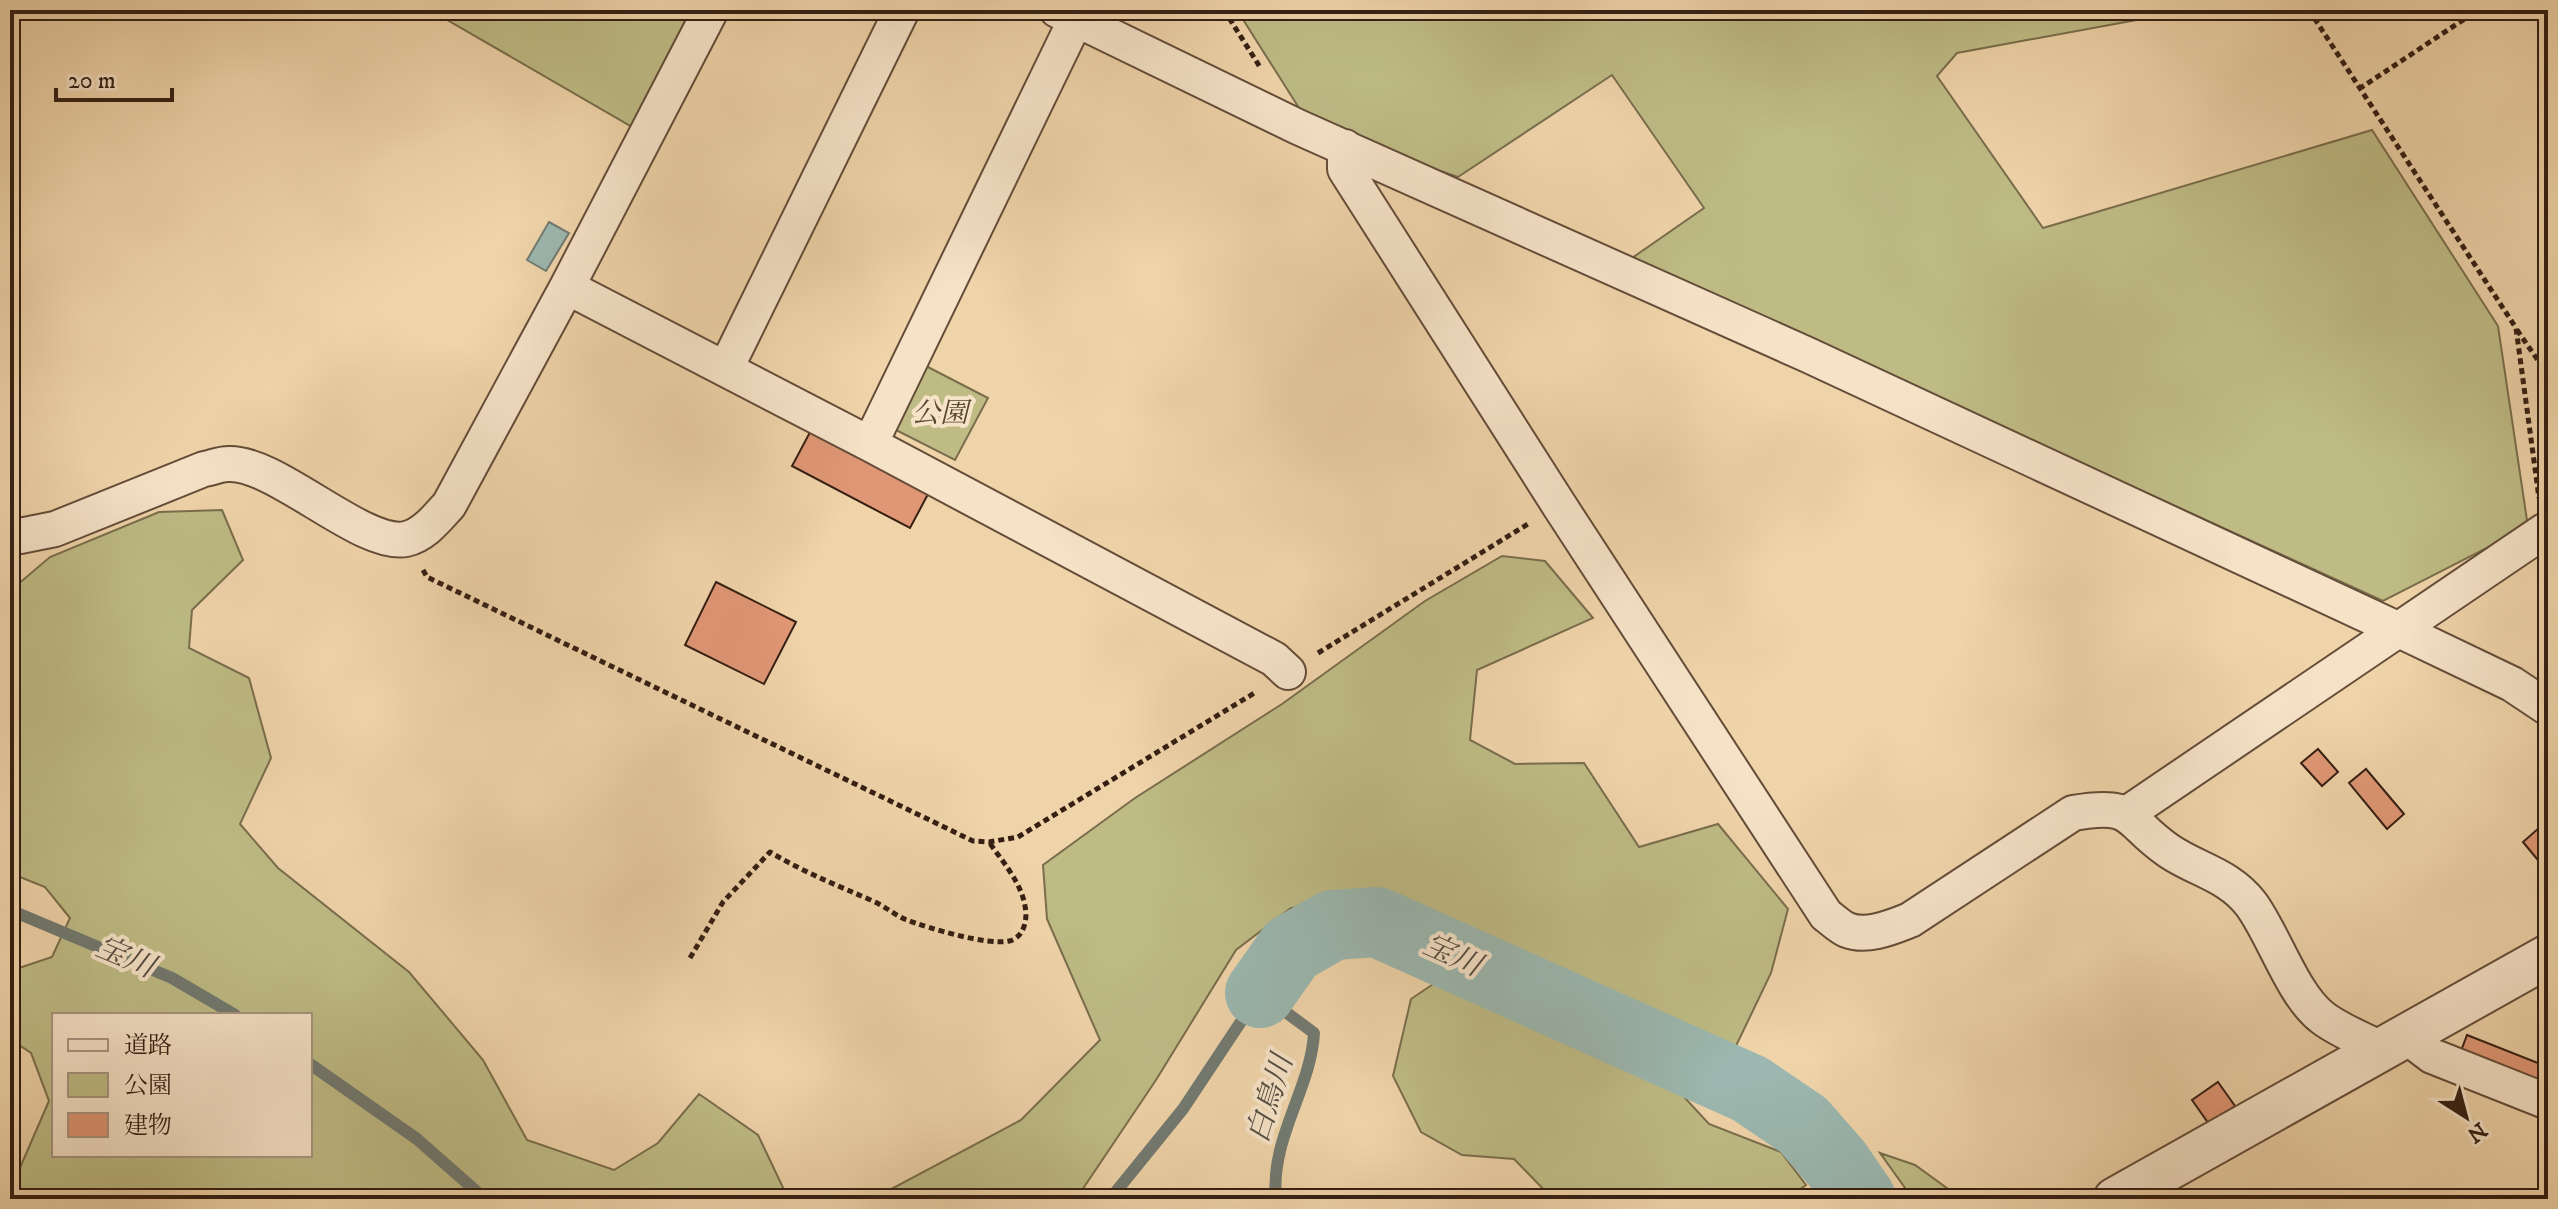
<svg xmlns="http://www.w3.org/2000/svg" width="2558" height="1209" viewBox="0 0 2558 1209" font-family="'IM FELL DW Pica','Noto Serif JP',serif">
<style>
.green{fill:#bebb85;stroke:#7a6d4c;stroke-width:2;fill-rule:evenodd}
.water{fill:#9bb7af;stroke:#727a71;stroke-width:2}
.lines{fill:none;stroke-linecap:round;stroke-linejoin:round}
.stream{stroke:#727a71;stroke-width:12}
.river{stroke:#9bb7af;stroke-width:70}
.building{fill:#e09775;stroke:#351f13;stroke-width:2}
.minor-casing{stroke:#644c38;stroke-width:38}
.tertiary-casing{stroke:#644c38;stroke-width:46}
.path{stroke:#351f13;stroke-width:5;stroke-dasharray:6 4;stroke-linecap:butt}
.minor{stroke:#f5e2c7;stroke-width:34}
.tertiary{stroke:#f5e2c7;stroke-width:42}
.labels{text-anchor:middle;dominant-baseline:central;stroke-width:8;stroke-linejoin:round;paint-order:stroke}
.park-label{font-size:28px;font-style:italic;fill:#574630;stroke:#f5e2c7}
.water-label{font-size:30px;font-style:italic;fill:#544d42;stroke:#f5e2c7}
</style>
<rect width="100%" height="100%" fill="#efd3a9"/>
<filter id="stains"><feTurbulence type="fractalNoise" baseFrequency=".0025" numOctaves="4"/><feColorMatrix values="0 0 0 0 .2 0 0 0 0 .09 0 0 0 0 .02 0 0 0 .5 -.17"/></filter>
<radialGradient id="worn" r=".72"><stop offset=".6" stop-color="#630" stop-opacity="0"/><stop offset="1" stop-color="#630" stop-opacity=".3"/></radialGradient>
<path class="green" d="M430,10H698L634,128Z
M1237,10H2191L1957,53L1937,76L2043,228L2372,130L2498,326L2528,527L2383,601L1632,258L1704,208L1612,75L1458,177L1311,127Z
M924,365L988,398L955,460L892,428Z
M222,510L243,560L192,610L189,648L249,678L271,758L240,824L278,868L409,972L483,1060L527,1140L614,1170L658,1143L699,1094L758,1135L786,1194H882L1021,1120L1100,1040L1047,919L1043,865L1135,798L1282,704L1425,601L1502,556L1545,561L1593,618L1477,670L1470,740L1515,764L1584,763L1639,847L1718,824L1788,909L1771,973L1735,1048L1685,1098L1709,1124L1781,1152L1806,1185L1786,1199H1553L1514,1159L1462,1155L1421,1132L1393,1076L1411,999L1445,976L1450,925L1383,900L1291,908L1236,950L1156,1080L1076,1199H10V1175L19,1170L49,1101L31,1053L10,1039V971L52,957L70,918L45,887L10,873V591L50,557L159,512ZM54,1015H310V1155H54Z
M1880,1153L1915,1165L1962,1199H1913Z"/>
<path class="water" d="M549,222L569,233L546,271L527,260Z"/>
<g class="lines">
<path class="stream" d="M10,910L172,978L235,1015
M310,1064L417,1139L485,1199
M1110,1199L1183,1109L1260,993L1314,1033C1311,1089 1270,1138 1276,1199"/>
<path class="river" d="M1260,993L1291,949L1333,925L1377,922L1750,1089L1803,1125L1837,1164L1861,1199"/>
</g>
<path class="building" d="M817,419L935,481L910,528L792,466Z
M716,582L796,622L764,684L685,645Z
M2318,749L2338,772L2322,786L2301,763Z
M2366,769L2404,814L2387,829L2349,783Z
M2548,820V849L2537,859L2523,842Z
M2467,1035L2548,1067V1094L2458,1059Z
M2218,1082L2235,1106L2209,1124L2192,1100Z"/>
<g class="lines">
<g class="minor-casing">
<path id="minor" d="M1057,10L1298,127L1808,355L2397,629L2512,684L2548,708
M1345,147V169L1559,505L1826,915C1833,920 1840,927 1847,930C1867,938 1892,927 1910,920L2073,813C2137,802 2124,820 2169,851C2197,870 2229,875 2251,904C2274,935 2293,996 2323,1018C2340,1031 2364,1040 2383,1050
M567,287L870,444L1274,659L1288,672
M726,368L902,10
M870,444L1076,19
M10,532L20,536L55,529L204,469C211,468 220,464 228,464C275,461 363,548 406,539C424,535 437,518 449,505L567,287L711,10
M2128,813L2544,531
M2407,1037L2432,1056L2548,1102"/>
</g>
<g class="tertiary-casing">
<path id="tertiary" d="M2115,1199L2548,956"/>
</g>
<path class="path" d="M1224,10L1260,67
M2309,10L2516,328L2539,498
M2359,89L2478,10
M2517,330L2548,375
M423,570L427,577L973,841L989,842L1018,837L1256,692
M1318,653L1528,524
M690,958L723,902L770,852C807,874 837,885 875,902C886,907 896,916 907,920C928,928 988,946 1009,941C1024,938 1028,919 1025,906C1021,882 1002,861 989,842"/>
<use href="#minor" class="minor"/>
<use href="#tertiary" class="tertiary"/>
</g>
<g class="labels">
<g class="park-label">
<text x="940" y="413">公園</text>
</g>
<g class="water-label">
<text transform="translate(1452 956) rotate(24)">宝川</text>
<text transform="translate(125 958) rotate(23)">宝川</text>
<text transform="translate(1271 1099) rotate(-73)">白鳥川</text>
</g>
</g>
<rect width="2558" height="1209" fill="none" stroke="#efd3a9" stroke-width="40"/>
<rect x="12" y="12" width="2534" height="1185" fill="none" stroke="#351f13" stroke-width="4"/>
<rect x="20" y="20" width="2518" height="1169" fill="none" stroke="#351f13" stroke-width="2"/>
<rect x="52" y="1013" width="260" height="144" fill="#f5e2c7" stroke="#a8947f" stroke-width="2"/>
<rect x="68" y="1039" width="40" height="12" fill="#f5e2c7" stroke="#a8947f" stroke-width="2"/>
<text x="124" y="1053" font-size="24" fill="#351f13">道路</text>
<rect x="68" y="1073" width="40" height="24" fill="#bebb85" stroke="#a8947f" stroke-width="2"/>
<text x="124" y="1093" font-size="24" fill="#351f13">公園</text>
<rect x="68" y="1113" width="40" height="24" fill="#e09775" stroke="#a8947f" stroke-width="2"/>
<text x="124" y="1133" font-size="24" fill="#351f13">建物</text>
<g transform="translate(2466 1117) rotate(144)" stroke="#f5e2c7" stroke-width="6" paint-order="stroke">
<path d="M0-6L14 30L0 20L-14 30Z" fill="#351f13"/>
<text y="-12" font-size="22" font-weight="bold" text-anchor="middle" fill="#351f13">N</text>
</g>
<path d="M56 88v12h116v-12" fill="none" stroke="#351f13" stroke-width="4"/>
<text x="68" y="88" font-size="24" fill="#351f13" stroke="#f5e2c7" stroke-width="6" paint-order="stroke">20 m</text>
<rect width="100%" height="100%" filter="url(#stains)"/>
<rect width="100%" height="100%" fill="url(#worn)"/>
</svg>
